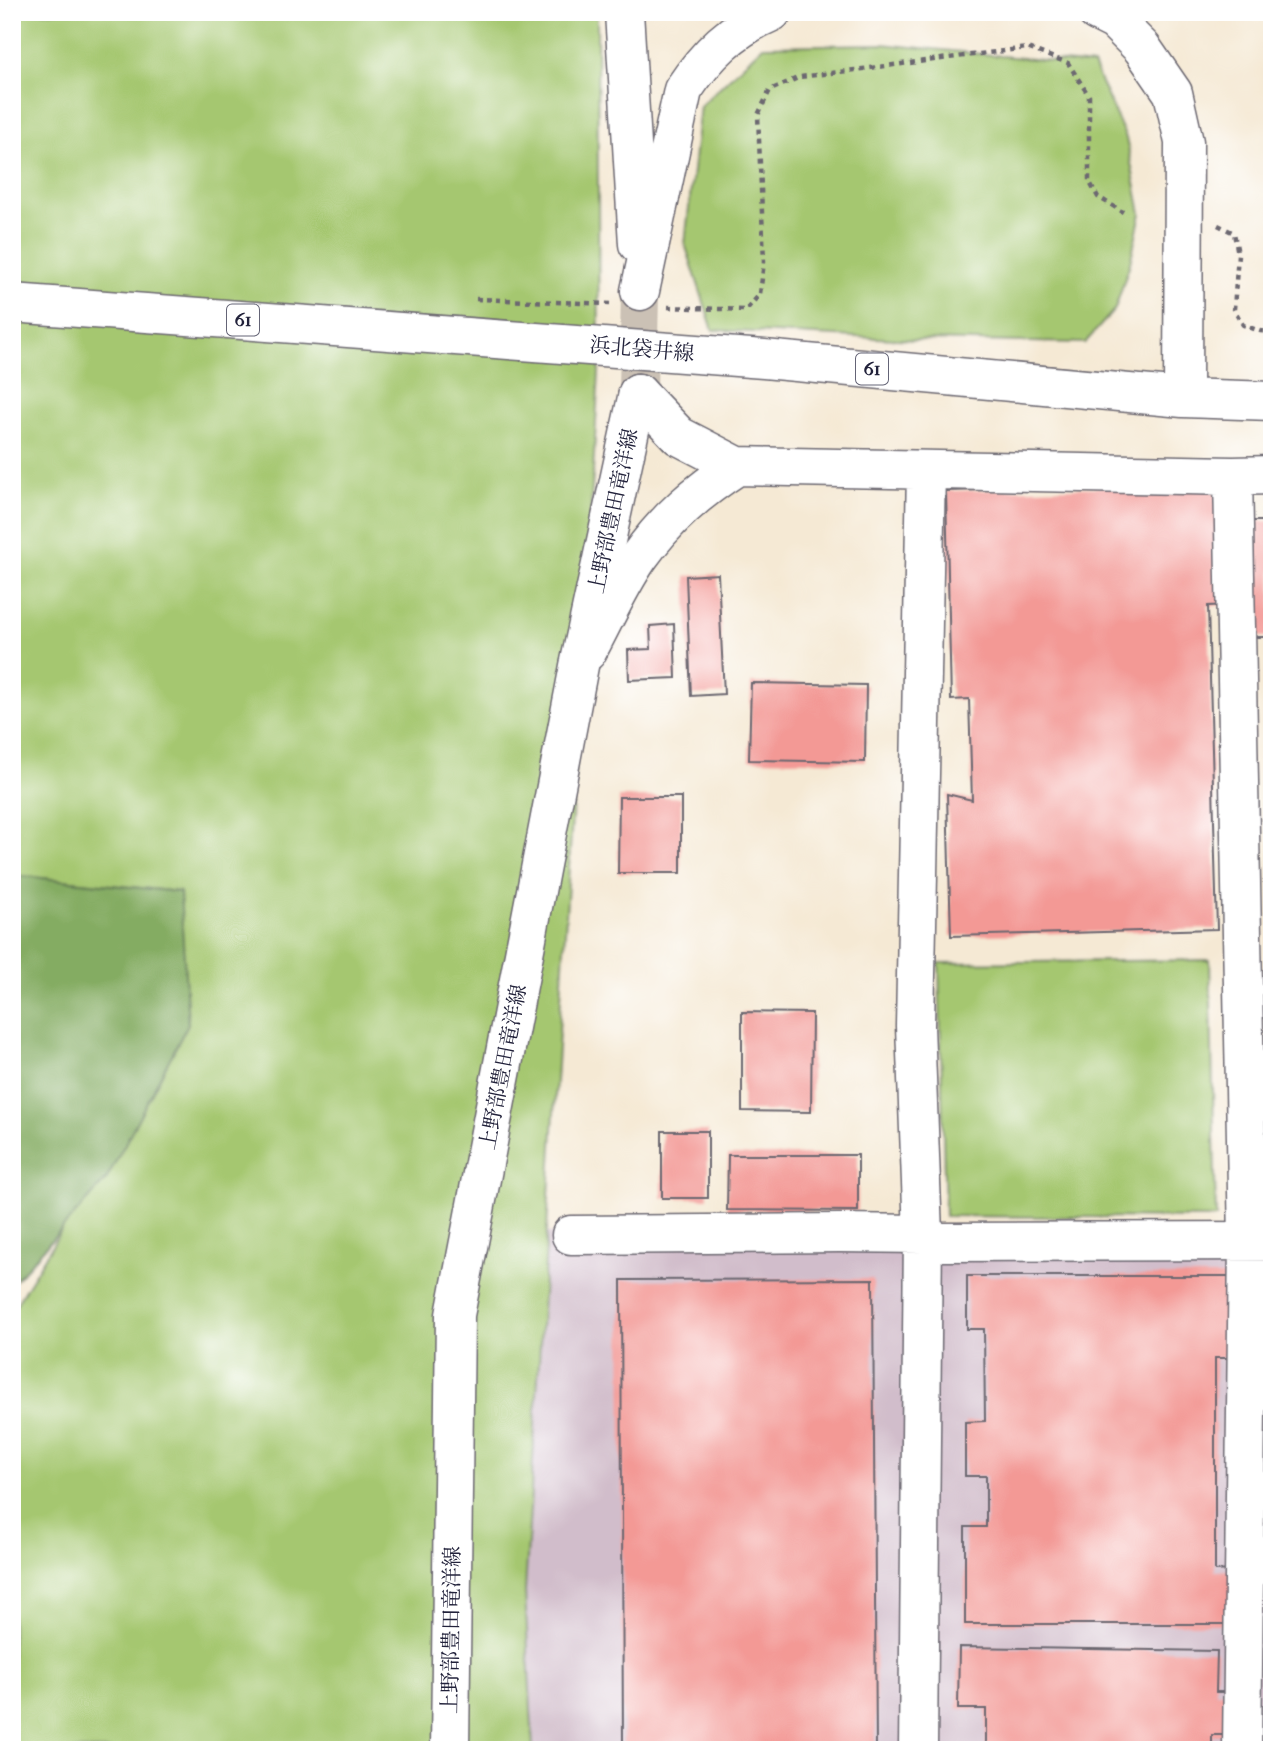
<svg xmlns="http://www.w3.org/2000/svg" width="1284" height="1762" viewBox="0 0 1284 1762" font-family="'IM FELL French Canon','Noto Serif JP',serif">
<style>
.industrial{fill:#d1bdcb}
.green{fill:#a5c770;stroke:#647456;stroke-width:2}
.forest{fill:#84ac62;stroke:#53674e;stroke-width:2}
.building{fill:#f39995}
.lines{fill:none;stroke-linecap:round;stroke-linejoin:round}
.major-tunnel{stroke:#cbc1b5;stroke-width:38;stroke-dasharray:38 19;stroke-linecap:butt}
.minor-casing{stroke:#6c6871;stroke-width:41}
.major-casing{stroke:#6c6871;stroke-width:41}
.path{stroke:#6c6871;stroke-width:4.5;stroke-dasharray:5 5;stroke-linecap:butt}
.minor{stroke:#fff;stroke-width:38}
.major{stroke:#fff;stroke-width:38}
.labels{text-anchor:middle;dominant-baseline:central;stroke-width:6;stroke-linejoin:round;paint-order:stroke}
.shield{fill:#fff;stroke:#646476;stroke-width:2}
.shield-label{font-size:19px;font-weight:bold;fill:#22223b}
.street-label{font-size:21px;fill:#22223b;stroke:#fff}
</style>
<rect width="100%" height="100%" fill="#fff"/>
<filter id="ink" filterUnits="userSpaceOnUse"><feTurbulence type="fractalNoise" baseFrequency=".0143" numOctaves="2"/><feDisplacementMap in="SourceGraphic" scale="14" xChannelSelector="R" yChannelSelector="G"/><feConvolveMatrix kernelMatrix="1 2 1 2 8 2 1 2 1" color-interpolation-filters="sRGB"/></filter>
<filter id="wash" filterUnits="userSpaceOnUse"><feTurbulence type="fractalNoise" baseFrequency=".00686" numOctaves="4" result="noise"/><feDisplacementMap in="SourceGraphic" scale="28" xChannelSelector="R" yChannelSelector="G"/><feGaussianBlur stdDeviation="1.57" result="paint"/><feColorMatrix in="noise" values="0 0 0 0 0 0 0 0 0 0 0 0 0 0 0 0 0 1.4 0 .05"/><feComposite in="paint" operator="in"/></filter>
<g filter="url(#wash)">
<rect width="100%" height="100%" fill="#f5e9d4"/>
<path class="industrial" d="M472,1225L571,1235L1272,1241V1750H436Z"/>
<path class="green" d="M12,12H597L599,373L525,1591L533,1750H12V1311L188,1023L179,892L12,875Z
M882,44L1093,65L1126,138L1141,213L1130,263L1115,309L1085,343L917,340L713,330L685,244L700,106L763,46Z
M1210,960L1216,1218L945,1216L939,963Z"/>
<path class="forest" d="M12,875L180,892L188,1024L106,1180L12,1284Z"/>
<g id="blocks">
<path class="building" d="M1226,484L1230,605L1208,606L1217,929L951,936L947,794L972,800L969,699L951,700L946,491Z
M1235,521H1272V637H1236Z
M718,574L724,694L691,696L686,576Z
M674,624L676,678L629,680L628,650L651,649L650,626Z
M751,683L866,685L865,762L749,760Z
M619,797H681V873H618Z
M742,1012L812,1013L811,1112L742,1111Z
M662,1131H708V1198H662Z
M728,1155H858V1211L727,1210Z
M967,1276H1230V1358H1215V1571L1231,1570V1624H965V1527H986V1476H965V1422L985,1421L984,1329H967Z
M873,1279L876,1750H623L621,1280Z
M959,1647L1217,1651L1216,1692H1231L1230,1735H1212V1750H986V1709H958Z"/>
</g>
</g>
<g filter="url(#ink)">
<use href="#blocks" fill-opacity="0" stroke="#6c6871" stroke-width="2"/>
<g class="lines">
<path class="major-tunnel" d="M638,393L640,291"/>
<g class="minor-casing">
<path id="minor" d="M638,393L679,436L737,466L1233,476L1272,475
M1233,476L1248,1241L1242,1750
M587,652C604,621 619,586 639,557C667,518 697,492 737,466
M571,1235L840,1233L923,1234L939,1242L1272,1241
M918,1750L923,1234L915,1026L926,471"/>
</g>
<g class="major-casing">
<path id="major" d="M624,12L638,244
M1097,12L1115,21L1142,48L1173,93L1184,142L1183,398
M640,291L683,90C707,54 732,29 772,12
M12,303L764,359L1183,398L1272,401
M450,1750L455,1315L579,666L638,393"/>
</g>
<path class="path" d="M1218,225L1234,233L1238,254L1234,309L1243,325L1260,331L1272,332
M476,299L610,304
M668,307L746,310L760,294L764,262L758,115L770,90L800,77L1027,48L1068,63L1089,96V181L1098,197L1123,212"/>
<use href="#minor" class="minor"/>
<use href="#major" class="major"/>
</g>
</g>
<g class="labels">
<g class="shield">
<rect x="227" y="304.5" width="32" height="31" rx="5"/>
<rect x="856" y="353.5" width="32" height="31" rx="5"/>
</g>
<g class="shield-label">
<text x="243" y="320">61</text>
<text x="872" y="369">61</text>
</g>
<g class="street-label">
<text transform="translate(642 349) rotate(5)">浜北袋井線</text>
<text transform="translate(613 511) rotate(-78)">上野部豊田竜洋線</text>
<text transform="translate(503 1067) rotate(-79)">上野部豊田竜洋線</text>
<text transform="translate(451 1630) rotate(-89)">上野部豊田竜洋線</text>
</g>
</g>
<rect width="1284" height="1762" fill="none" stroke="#fff" stroke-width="42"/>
</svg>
